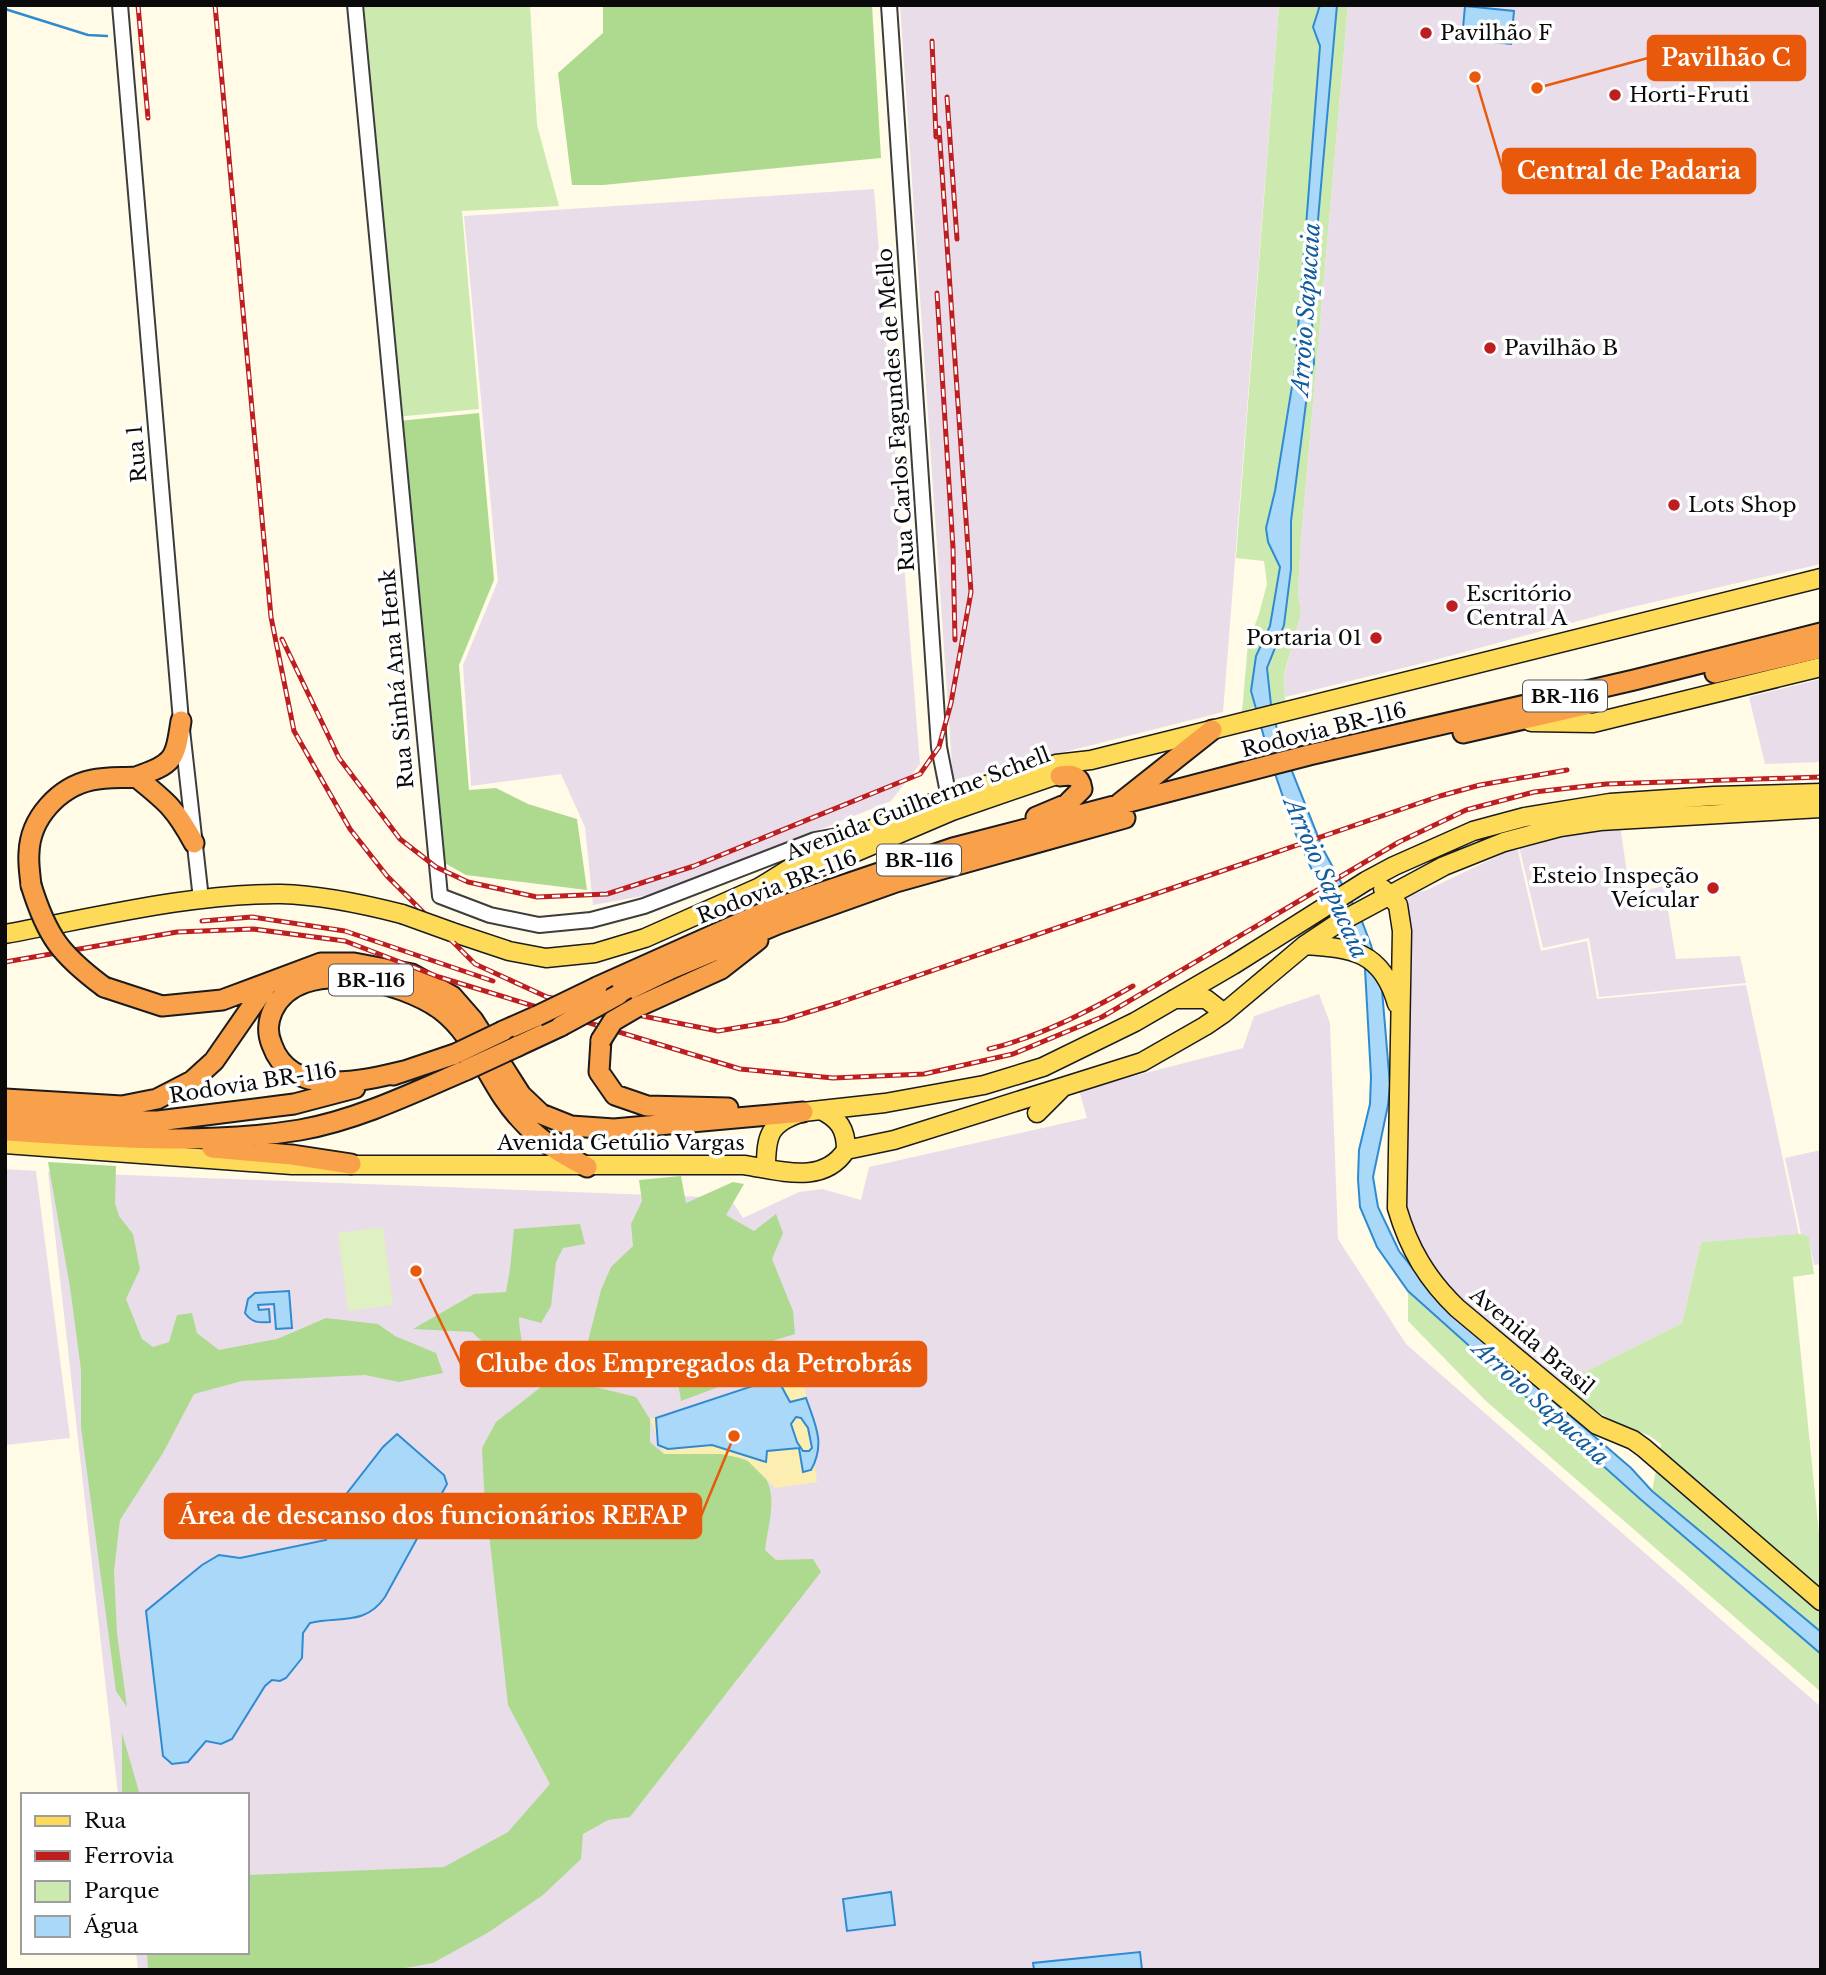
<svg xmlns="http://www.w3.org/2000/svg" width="1826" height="1975" viewBox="0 0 1826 1975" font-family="'Libre Baskerville',serif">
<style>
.industrial{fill:#e9ddea}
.green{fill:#cce9b0}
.forest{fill:#aeda8f}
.sand{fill:#fceeb1}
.pitch{fill:#dff0c2}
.water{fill:#aad8f8;stroke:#2f8bd1;stroke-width:2;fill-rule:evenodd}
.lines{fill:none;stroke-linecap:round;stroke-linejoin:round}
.stream{stroke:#2f8bd1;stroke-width:2.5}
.minor-casing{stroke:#3d3d3d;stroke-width:18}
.major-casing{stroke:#1b1b1b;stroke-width:21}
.highway-casing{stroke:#1b1b1b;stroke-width:23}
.minor{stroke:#fff;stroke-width:14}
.major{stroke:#fddb58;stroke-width:18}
.highway{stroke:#f9a04a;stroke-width:19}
.rail-casing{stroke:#bd1f21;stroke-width:5}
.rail{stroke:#fff;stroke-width:2.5;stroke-dasharray:8;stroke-linecap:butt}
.major-bridge-casing{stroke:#1b1b1b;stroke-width:21;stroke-linecap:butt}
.highway-bridge-casing{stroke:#1b1b1b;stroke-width:23;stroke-linecap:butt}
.major-bridge{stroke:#fddb58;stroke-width:18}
.highway-bridge{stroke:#f9a04a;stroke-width:19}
.poi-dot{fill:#bd1f21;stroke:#fff;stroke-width:2.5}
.labels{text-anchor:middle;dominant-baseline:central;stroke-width:7;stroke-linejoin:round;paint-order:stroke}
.shield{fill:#fff;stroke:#545454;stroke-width:2}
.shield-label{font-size:19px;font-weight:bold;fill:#0a0a0a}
.poi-label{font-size:21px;fill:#0a0a0a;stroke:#fff;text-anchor:start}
.street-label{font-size:21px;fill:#0a0a0a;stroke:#fff}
.water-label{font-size:23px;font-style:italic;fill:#115b9d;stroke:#fff}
.leader{fill:none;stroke:#e8590c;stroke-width:2.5}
.callout-dot{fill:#e8590c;stroke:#fff;stroke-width:2.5}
.callout{fill:#e8590c;stroke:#e8590c;stroke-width:2.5}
.callout-label{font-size:23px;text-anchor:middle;font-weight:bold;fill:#fff}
</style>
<rect width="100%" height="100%" fill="#fffbe6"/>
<path class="industrial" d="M900,5H1279L1223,712L953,780Z
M1348,5H1821V564L1619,610L1431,661L1285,697L1284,675L1301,614L1298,591L1301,539Z
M874,189L920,764L891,801L665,892L593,905L585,827L561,774L471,786L463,665L498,581L464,216Z
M1821,679V762L1765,764L1749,697Z
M1620,825L1630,894L1664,886L1676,959L1740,956L1746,983L1599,997L1589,938L1543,948L1519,846L1569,833Z
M1517,847L1541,951L1587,941L1597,999L1746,985L1799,1235L1701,1242L1682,1323L1559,1385L1444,1285L1423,1258L1406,1216L1404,900L1405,896L1427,890Z
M1319,994L1330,1023L1338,1239L1406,1344L1821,1707V1970H138L136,1952H247V1795H118L48,1172L730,1198L743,1218L799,1192L822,1189L861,1200L869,1167L1087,1118L1079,1090L1243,1048L1254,1016Z
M1821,1150V1264L1814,1265L1809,1238L1801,1234L1785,1158Z
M5,1169L36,1171L70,1438L5,1445Z"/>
<path class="green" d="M361,5H530L537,125L559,206L462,211L479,409L396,417Z
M1279,5H1320L1313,27L1320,46L1295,368L1275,491L1266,528L1268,542L1280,567L1270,626L1256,656L1251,691L1255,707L1242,712L1248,643L1259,614L1267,584L1264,561L1236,558Z
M1337,5H1348L1301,539L1298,591L1301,614L1284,674L1285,701L1271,705L1267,668L1284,625L1291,569V521L1308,387L1314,363L1311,299Z
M1801,1234L1809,1237L1814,1274L1793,1277L1821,1553V1632L1652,1491L1661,1444L1650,1436L1612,1421L1559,1385L1682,1323L1701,1242Z
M1408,1291L1639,1498L1821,1654V1692L1486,1401L1408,1321Z"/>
<path class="forest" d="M603,5H872L881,158L603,185H572L558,73L603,33Z
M479,413L494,580L459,665L469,790L496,788L528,804L577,819L587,890L466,875L441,861L398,421Z
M48,1162L116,1166L115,1203L119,1216L133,1234L140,1269L126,1299L142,1339L153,1347L169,1342L177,1315L192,1313L197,1333L219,1350L277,1339L326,1318L378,1324L395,1336L436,1353L443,1373L399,1382L365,1375L242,1381L194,1394L163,1453L120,1520L114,1571L117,1633L127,1707L116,1691L81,1427V1370L70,1287Z
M681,1176L686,1203L733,1182L744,1184L726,1215L754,1231L776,1214L783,1233L772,1259L793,1311L795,1334L762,1344V1363L772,1367L681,1401L678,1382L687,1369L682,1353L596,1363L588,1341L601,1290L611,1267L633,1246L631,1224L642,1201L639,1180Z
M580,1224L585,1244L563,1248L556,1262L551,1306L541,1323L519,1317C519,1336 525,1342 521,1362L506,1364L472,1332L413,1329L474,1294L506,1292L510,1269L514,1229Z
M546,1383L583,1384L636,1397L650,1419V1442L664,1454C700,1452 765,1445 771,1495C773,1512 767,1533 765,1550L776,1560L813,1559L821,1572L630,1817L608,1820L583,1834L581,1859L543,1895L489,1932L433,1963L394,1970H148L147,1952H247V1875L444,1867L508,1832L550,1784L508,1705L484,1488L482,1448L496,1422Z
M122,1733L140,1795H122Z"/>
<path class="sand" d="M801,1356L817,1482L775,1488L746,1459L721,1454H664L650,1419L736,1393Z"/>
<path class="pitch" d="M383,1227L393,1305L348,1311L338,1233Z"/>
<path class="water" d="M1320,5H1337L1311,299L1314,363L1308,387L1291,521V569L1284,625L1267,668L1271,705L1280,741L1323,849L1361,919L1371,945L1382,990L1390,1085L1388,1105L1373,1177L1378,1207L1399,1251L1443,1306L1631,1468L1652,1491L1821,1632V1654L1639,1498L1408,1291L1377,1247L1360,1207L1358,1179L1359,1150L1370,1104L1371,1077L1365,969L1349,929L1312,870L1296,835L1271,762L1251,691L1256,656L1270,626L1280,567L1268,542L1266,528L1275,491L1295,368L1320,46L1313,27Z
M1465,6L1514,11L1511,44L1462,39Z
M289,1291L292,1328L276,1329L274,1304L258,1305L259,1310L269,1309L270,1322C259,1323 252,1323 245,1313L248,1299L255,1293Z
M777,1378L790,1402L806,1398C815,1424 826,1443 811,1470L803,1472L799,1448L767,1451L766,1462L712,1445L668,1449L658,1445L656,1418ZM796,1417L801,1418L808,1428L812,1448L809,1451H803L797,1442L791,1424Z
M397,1434L444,1475L447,1484L385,1597C365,1626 340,1616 310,1623L303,1633L302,1658L286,1678L280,1681L272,1680L265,1686L232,1739L221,1744L206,1741L188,1762L172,1764L163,1756L146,1611L202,1565L219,1555L240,1558L326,1540L337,1506L383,1447Z
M891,1892L895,1925L847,1931L843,1899Z
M1140,1952L1142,1970H1034L1033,1963Z"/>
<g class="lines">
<path class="stream" d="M5,9L88,35L107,36"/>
<g class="minor-casing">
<path id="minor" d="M120,5L181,721L201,899
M355,5L440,896L490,915L539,925L591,920L644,906L815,840L853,833
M889,5L939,747L950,803"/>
</g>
<g class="major-casing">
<path id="major" d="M1531,722L1593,723L1821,667
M760,887L810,856L949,796L1056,764L1091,760L1821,578
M1383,889L1398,905L1402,931L1397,1208C1409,1249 1427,1279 1457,1308L1597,1425L1633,1440L1644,1448L1821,1601
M452,932L509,951L546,958L595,953L645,938L760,887L816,869L952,811L1071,770
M5,934C93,918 193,893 281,894C321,895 363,904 402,914
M1305,945C1352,948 1382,951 1397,1004
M1174,999H1206L1224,1013
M821,1110C839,1119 846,1129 846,1150
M1037,1113L1061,1089
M5,1144L292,1165H744C778,1170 823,1186 846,1150L894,1140L1142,1062L1205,1026L1224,1013L1305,945L1338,923L1444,866L1504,842L1560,827L1600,821L1821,808
M766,1168C766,1135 769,1123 803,1112L885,1103L984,1085L1043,1067L1135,1022L1233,965L1366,881L1394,866L1473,831L1525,817L1610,803L1714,796L1821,793"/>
</g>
<g class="highway-casing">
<path id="highway" d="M1715,673L1821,648
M1463,733L1590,704
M136,777C174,763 175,761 181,721
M1120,803L1212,730
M1036,817L1067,804L1082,789C1080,775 1072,774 1060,776
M31,885C30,875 28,863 29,853C30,818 59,787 92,780C106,777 122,778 136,777C167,802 175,808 194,843
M104,987L162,1006L222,1000L321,963H354L412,974L452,996L473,1020L521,1095L541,1114L571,1126L614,1129L803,1112
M597,987L767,911L953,848L1309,755L1634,680L1821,633
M618,995L671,969L778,924L896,882L1125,818
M637,1007L721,969L758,940
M503,1031L537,1016
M601,1040L599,1072L615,1095L647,1106L728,1108
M518,1046L561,1026
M404,1071C363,1081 291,1099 272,1045C267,1033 267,1023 273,1010C300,954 403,982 441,1010C470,1032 483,1067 503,1097C526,1131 551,1149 587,1167
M393,1075L455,1054
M5,1099L122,1106L157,1099L192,1081L214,1061L268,983
M5,1115L93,1121H158L294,1104L355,1088
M5,1131C103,1137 202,1146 300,1130C357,1120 413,1093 466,1070
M212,1148L292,1155L351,1164"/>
</g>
<use href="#minor" class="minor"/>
<use href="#major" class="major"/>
<use href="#highway" class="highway"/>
<g class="rail-casing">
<path id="rail" d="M138,5L148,118
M215,5L271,617L294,731L350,829L387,876L475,964L547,997L718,1031L783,1020L838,1003L1440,796L1480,785L1567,770
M932,41L936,137
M947,97L957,239
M937,293L953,548L955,640
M282,639L339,758L400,839L436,867L468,882L537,897L607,894L694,866L920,774L939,747L951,703L971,592L939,128
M202,921L252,917L345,931L493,981
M5,962L177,932L253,929L345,941L439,977L740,1069L833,1078L924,1074L1013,1054L1102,1017L1399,842L1466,810L1534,792L1606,784L1821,777
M989,1049C1039,1037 1089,1011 1133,986"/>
</g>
<use href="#rail" class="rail"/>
<g class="major-bridge-casing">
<path id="major-bridge" d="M402,914L452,932"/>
</g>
<g class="highway-bridge-casing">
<path id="highway-bridge" d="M31,885C47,937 61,955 104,987
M537,1016L597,987
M561,1026L618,995
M601,1040L613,1021L637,1007
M455,1054L503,1031
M466,1070L518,1046"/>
</g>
<use href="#major-bridge" class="major-bridge"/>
<use href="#highway-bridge" class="highway-bridge"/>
</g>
<g class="poi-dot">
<circle cx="1426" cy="33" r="7"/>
<circle cx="1615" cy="95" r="7"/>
<circle cx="1490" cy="348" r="7"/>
<circle cx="1674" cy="505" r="7"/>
<circle cx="1452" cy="606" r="7"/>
<circle cx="1376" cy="638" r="7"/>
<circle cx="1713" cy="888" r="7"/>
</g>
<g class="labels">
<g class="shield">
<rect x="1523" y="680.5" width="84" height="31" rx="5"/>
<rect x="877" y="844.5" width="84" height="31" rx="5"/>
<rect x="329" y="964.5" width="84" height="31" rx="5"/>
</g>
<g class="shield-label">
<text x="1565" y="696">BR-116</text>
<text x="919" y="860">BR-116</text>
<text x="371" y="980">BR-116</text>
</g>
<g class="poi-label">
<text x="1440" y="33">Pavilhão F</text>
<text x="1629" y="95">Horti-Fruti</text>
<text x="1504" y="348">Pavilhão B</text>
<text x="1688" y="505">Lots Shop</text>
<text x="1466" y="594">Escritório<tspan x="1466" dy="24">Central A</tspan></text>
<text x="1362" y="638" text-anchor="end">Portaria 01</text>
<text x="1699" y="876" text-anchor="end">Esteio Inspeção<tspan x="1699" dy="24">Veícular</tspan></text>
</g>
<g class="street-label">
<text transform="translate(896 410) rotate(-94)">Rua Carlos Fagundes de Mello</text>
<text transform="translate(137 454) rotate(-95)">Rua 1</text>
<text transform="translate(397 679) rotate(-95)">Rua Sinhá Ana Henk</text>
<text transform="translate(1324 730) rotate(-14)">Rodovia BR-116</text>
<text transform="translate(918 804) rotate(-21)">Avenida Guilherme Schell</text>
<text transform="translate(777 887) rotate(-21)">Rodovia BR-116</text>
<text transform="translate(253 1083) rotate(-9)">Rodovia BR-116</text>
<text x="621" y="1143">Avenida Getúlio Vargas</text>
<text transform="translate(1532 1341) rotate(40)">Avenida Brasil</text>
</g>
<g class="water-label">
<text transform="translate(1306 309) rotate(-86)">Arroio Sapucaia</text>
<text transform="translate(1326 878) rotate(66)">Arroio Sapucaia</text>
<text transform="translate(1541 1403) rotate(42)">Arroio Sapucaia</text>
</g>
</g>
<path class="leader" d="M1537 88L1648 58M1475 77L1503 171M416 1271L461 1364M734 1436L701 1516"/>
<g class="callout-dot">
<circle cx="1537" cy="88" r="7"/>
<circle cx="1475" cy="77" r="7"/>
<circle cx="416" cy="1271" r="7"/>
<circle cx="734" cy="1436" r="7"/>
</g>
<g class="callout">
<rect x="1648" y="36" width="157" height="44" rx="7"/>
<rect x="1503" y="149" width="252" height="44" rx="7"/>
<rect x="461" y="1342" width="465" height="44" rx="7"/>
<rect x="165" y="1494" width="536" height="44" rx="7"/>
</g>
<g class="callout-label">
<text x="1726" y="66">Pavilhão C</text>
<text x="1629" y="179">Central de Padaria</text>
<text x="694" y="1372">Clube dos Empregados da Petrobrás</text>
<text x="433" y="1524">Área de descanso dos funcionários REFAP</text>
</g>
<rect width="1826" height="1975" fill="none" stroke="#0a0a0a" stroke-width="14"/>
<rect x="21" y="1793" width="228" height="161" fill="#ffffff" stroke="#9d9d9d" stroke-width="2"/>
<rect x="35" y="1816" width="35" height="10" fill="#fddb58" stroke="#9d9d9d" stroke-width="2"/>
<text x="84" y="1828" font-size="21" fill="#0a0a0a">Rua</text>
<rect x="35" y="1851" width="35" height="10" fill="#bd1f21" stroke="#9d9d9d" stroke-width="2"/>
<text x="84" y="1863" font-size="21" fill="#0a0a0a">Ferrovia</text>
<rect x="35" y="1881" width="35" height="21" fill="#cce9b0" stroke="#9d9d9d" stroke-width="2"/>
<text x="84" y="1898" font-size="21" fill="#0a0a0a">Parque</text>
<rect x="35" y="1916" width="35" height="21" fill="#aad8f8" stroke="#9d9d9d" stroke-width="2"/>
<text x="84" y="1933" font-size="21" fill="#0a0a0a">Água</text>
</svg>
